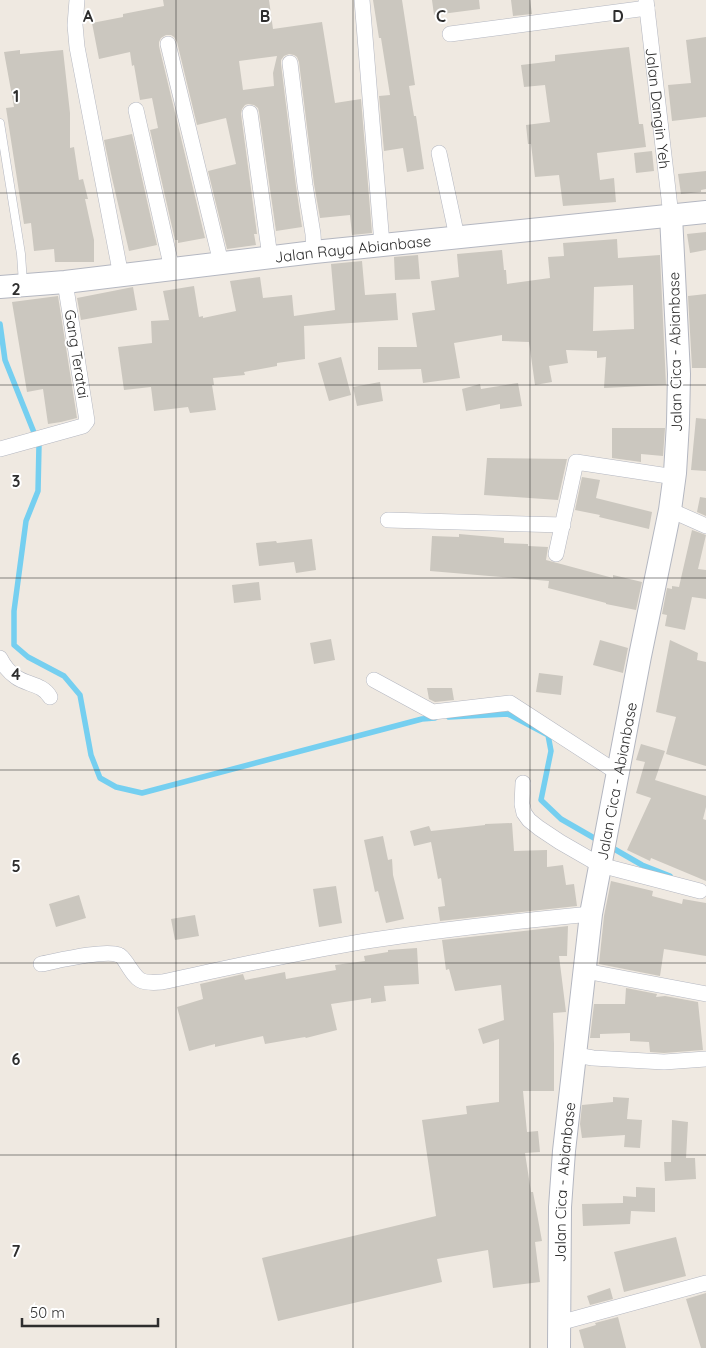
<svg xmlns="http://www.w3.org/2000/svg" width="706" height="1348" viewBox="0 0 706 1348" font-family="Quicksand,sans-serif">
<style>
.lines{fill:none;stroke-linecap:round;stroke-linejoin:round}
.stream{stroke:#75cff0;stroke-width:5.5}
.building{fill:#cbc7bf;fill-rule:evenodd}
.lane-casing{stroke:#b4b7c1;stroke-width:9}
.street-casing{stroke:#b4b7c1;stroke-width:16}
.secondary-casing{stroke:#b4b7c1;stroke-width:24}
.lane{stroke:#fff;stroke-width:8}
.street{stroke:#fff;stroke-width:15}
.secondary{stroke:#fff;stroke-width:22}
.grid{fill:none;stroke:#2e2e2e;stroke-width:1;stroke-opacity:0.55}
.labels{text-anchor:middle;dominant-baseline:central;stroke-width:4;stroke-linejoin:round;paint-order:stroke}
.street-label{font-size:15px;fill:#2e2e2e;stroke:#fff}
.grid-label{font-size:16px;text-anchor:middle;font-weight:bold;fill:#2e2e2e;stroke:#fff;stroke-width:4;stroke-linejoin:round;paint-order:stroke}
</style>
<rect width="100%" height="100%" fill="#efe9e1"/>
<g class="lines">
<path class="stream" d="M0,324L5,360L39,445L38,491L26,521L14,611V645L28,657L64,676L80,695L91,755L100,778L116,787L142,793L422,719L435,718
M449,717L508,714L548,735L551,751L541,800L561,819L601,842
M609,846L642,865L670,876"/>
</g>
<path class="building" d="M163,0H269L273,29L322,22L335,103L361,99L372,233L352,235L350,215L320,218L314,184L299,62L297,57L294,55L289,54L284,56L281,60V64L296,186L302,227L276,231L259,112L258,108L254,105L248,104L245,105L242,109L241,114L257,234H254L256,245L227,249L208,171L236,164L226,118L197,125L177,42L174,37L171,35H166L161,38L159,42V46L205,238L178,243V240H175L150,130L158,128L152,98L140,100L134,65L132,66L130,52L99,59L92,23L123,17V14L164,6ZM277,56L273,73L274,86L243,90L239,61Z
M373,0H402L415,85L409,86L414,116H416L424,169L407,172L403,148L384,151L379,96L390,95L381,38H379Z
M432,0H479L480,9L434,15Z
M511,0H530L532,14L513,16Z
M706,37V117L672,121L668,85L691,83L686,40Z
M629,47L639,124H643L646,147L597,153L600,180L614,178L616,202L563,206L559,175L535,177L531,144H528L526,125L550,122L545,85L524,87L521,65L555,61V55Z
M20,50V54L63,50L70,113V148L74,147L79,180L83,179L88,199H85L94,240V262H55L54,249L34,251L31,223L24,224L6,108L14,107L4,52Z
M132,134L157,245L129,251L112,178L104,140Z
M652,151L654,171L636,173L634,153Z
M706,171V189L701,190V192L681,194L678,174Z
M706,232V250L690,253L687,234Z
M617,239L618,258L660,255L666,385L604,388L606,357L597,358V351L566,350L568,363L549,366L552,382L535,385L529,342L502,341V335L454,343L460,378L423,383L421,369L378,370V347H417L412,313L435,310L431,281L459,277L457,254L502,250L504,270H506L507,284L550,278L548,257L564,256L563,243ZM633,285L634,329L593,331L594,287Z
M418,255L420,279L395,280L394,257Z
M362,261L365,295L396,293L398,320L304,326L305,359L277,363V366L244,372L245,375L213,378L214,385H212L216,410L190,413L188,407L154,411L151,387L124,390L118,347L152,343L151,321L169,320L163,291L194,286L199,317L203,316V318L236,311L230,281L260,277L263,298L292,295L294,316L335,310L331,264Z
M133,287L137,310L81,320L77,298Z
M706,294V368H692L688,296Z
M58,296L77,418L61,422L48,424L43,389L27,392L12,302Z
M341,357L351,395L329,401L318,363Z
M380,382L383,401L357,406L353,387Z
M518,383L522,406L500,409V404L466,411L462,389L480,384L481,389Z
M696,418L706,419V471L691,470Z
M612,428H665L663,456L641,454V462L612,458Z
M487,458L567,459L558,500L484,495Z
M582,477L600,480L596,498L652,512L649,529L599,517L600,515L575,510Z
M700,497L706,498V516L697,512Z
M692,530L706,535L698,569L706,570V599L692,597L685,630L665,626L667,615L662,614L667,588L672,589V586L679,587Z
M459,534L504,538V543L528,544V546L548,547L546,560L613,578V575L642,582L636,610L606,604V603L548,588L549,581L430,571L432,536L459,537Z
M312,539L316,570L296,573L294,562L259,566L256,543L276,541L277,543Z
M259,582L261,600L234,603L232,585Z
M331,639L335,660L314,664L310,643Z
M600,640L628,648L623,673L593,665Z
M670,640L698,653L697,660L706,662V766L666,754L676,717L656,712Z
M539,673L563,676L561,695L536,692Z
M427,688H452L454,700L435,702L429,699Z
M641,744L665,751L655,780L706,796V807L703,819L706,820V881L651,858L650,861L627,850L651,798L636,793L645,762L636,760Z
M512,823L514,851L547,850V867L563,865L566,885L574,884L577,906L440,921L438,907L445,906L441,878L438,879L431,842L414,846L410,831L429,826L431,831L485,825V824Z
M383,836L388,860L392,859L393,875L404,919L386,923L378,891L375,892L364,840Z
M611,881L653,891L652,896L682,904L683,899L706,903V956L664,949L660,976L599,964L604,916Z
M336,886L342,923L319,927L313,889Z
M79,895L86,918L56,927L49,904Z
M195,915L199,936L175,940L171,919Z
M568,926L567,956H559L566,1012L553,1013L554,1044V1091H523L527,1132L538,1131L540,1152L525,1153L531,1192H533L542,1241L535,1242L540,1282L493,1288L488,1250L437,1259L442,1282L278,1321L262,1258L436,1216L422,1120L467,1114L466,1106L499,1102V1039L483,1044L478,1029L504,1020L501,985L455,991L449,969L446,970L442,940Z
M417,948L419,984L384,986L386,1001L371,1003V998L331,1004L337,1030L306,1038L305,1037L265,1044L263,1036L215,1047V1044L189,1051L177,1007L203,999L200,984L243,974L245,980L285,972L286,979L336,970L335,965L365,961L364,956L388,952V950Z
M626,988L657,994L656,997L665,996L698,1002L703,1050L664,1053L650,1052L649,1042L630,1041V1033L600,1034V1038H590L594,1004H625Z
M613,1097L629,1098L627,1119L642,1120L640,1148L624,1147L625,1135L582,1138L580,1124L582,1105L613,1102Z
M672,1120L688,1122L686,1158H695L696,1179L665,1181L664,1162H671Z
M636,1187L655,1188V1212L631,1211L630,1224L583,1226L582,1204L623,1203V1196L636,1197Z
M676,1237L686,1276L624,1292L614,1252Z
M610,1288L613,1299L590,1305L587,1296Z
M706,1293V1348H701L686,1299Z
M618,1317L626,1348H584L579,1330L596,1325L595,1323Z"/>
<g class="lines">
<g class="lane-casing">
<path id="lane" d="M0,123L21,254L23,283"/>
</g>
<g class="street-casing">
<g id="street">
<path d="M77,0L75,25L77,47L121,276"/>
<path d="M362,0L382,244"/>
<path id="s1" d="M646,0L671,216"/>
<path d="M450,34L647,8"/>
<path d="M168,44L221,263"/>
<path d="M290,63L305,185L313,234L314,252"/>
<path d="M136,110L172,269"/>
<path d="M250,113L270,257"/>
<path d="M439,153L457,237"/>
<path d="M0,449L83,426L87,421L65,282"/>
<path d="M670,510L706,526"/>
<path d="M388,520L563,525"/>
<path d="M556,554L576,462L675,477"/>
<path d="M0,658C4,666 9,672 16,677C27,685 43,684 50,697"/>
<path d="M374,680L433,712L510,703L618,773"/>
<path d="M523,783L522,804L524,813L529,820L539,828L560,842L600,865L700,891"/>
<path d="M41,964C57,961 105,949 119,955C122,956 125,961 127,964C138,981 140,984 162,982C232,967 302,951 373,940C446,929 518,921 591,914"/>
<path d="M585,971L706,994"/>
<path d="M576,1055L593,1058L664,1062L706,1059"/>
<path d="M559,1323L706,1283"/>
</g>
</g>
<g class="secondary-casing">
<g id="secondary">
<path id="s2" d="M0,287L65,282L314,252L706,212"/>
<path id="s3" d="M559,1348L560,1207L564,1151L591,914L640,656L670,510L675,473L678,423L679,374L671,216"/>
</g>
</g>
<use href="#lane" class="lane"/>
<use href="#street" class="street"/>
<use href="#secondary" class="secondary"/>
</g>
<path class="grid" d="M176,0V1348M353,0V1348M530,0V1348M0,193H706M0,385H706M0,578H706M0,770H706M0,963H706M0,1155H706"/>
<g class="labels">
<g class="street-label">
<text stroke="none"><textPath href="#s1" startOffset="109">Jalan Dangin Yeh</textPath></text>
<text stroke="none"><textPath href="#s2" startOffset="355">Jalan Raya Abianbase</textPath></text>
<text transform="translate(675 352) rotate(-91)">Jalan Cica - Abianbase</text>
<text transform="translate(77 354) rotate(81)">Gang Teratai</text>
<text stroke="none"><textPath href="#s3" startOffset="571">Jalan Cica - Abianbase</textPath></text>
<text stroke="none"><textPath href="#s3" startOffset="166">Jalan Cica - Abianbase</textPath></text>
</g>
</g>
<g class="grid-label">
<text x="88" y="22">A</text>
<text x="265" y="22">B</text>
<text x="441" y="22">C</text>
<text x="618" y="22">D</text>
<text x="16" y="102">1</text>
<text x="16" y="295">2</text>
<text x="16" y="487">3</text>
<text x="16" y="680">4</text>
<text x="16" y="872">5</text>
<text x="16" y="1065">6</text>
<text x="16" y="1257">7</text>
</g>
<path d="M22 1318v8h136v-8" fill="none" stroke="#2e2e2e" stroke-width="2.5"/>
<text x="30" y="1318" font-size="15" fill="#2e2e2e" stroke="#ffffff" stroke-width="4" paint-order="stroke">50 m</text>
</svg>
